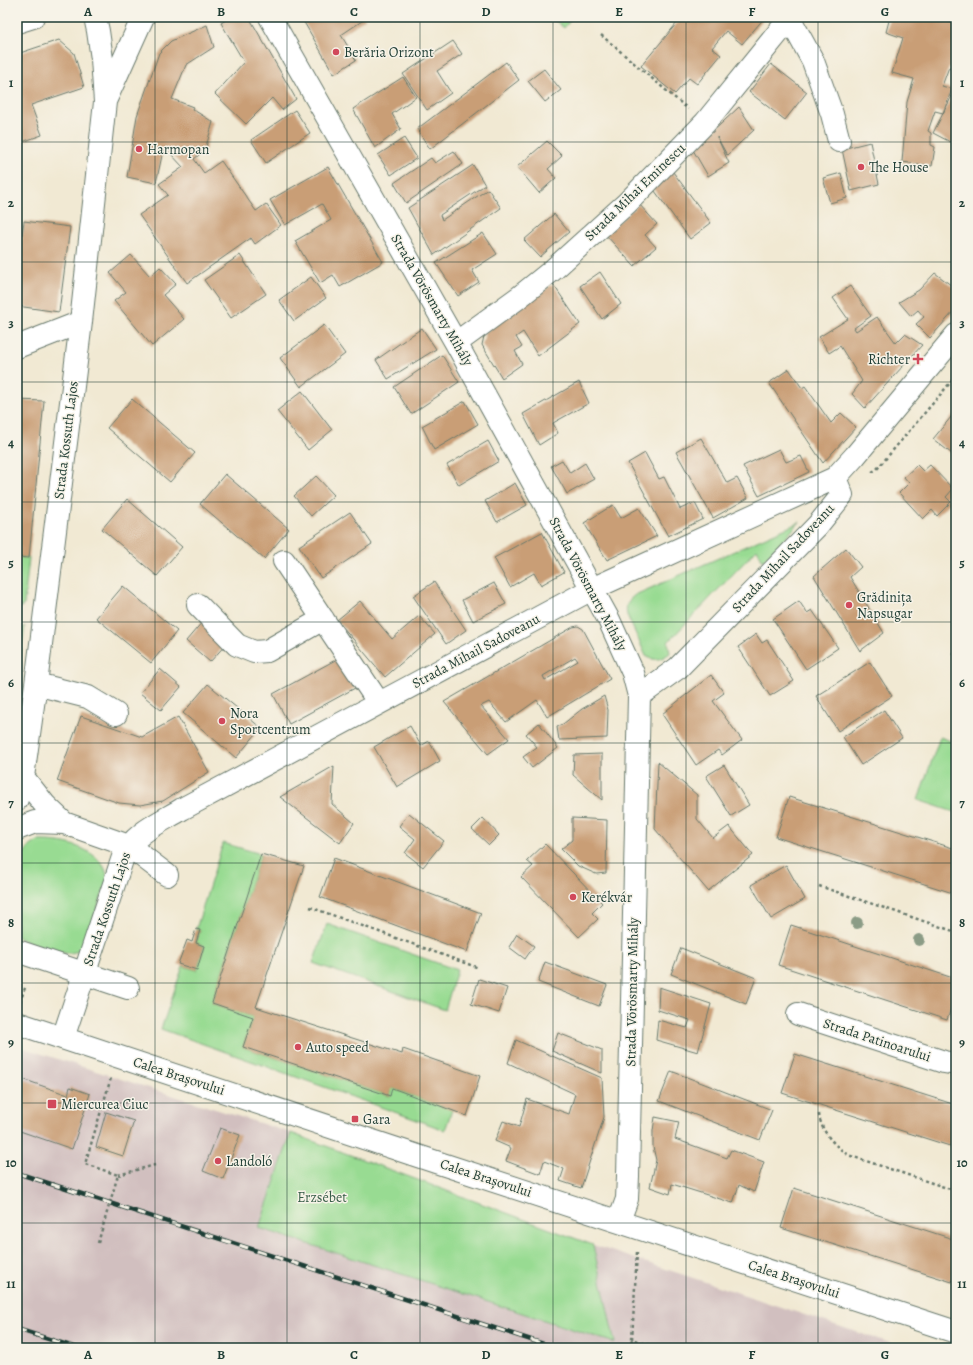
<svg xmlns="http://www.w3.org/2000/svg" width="973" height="1365" viewBox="0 0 973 1365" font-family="Alegreya,serif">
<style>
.industrial{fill:#d1bfbf}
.green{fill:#98db92;stroke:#5c8c63}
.building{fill:#c99e76;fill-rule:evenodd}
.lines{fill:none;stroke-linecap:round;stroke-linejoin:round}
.minor-casing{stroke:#68796c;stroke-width:24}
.major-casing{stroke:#68796c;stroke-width:24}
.path{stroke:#68796c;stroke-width:2.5;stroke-dasharray:3 3;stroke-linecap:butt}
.minor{stroke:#fff;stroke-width:22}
.major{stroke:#fff;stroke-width:22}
.rail-casing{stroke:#1f3d34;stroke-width:4.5}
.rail{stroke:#f7f3e8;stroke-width:3;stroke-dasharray:9;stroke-linecap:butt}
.tree{fill:#8b9c86}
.grid{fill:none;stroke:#1f3d34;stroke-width:1;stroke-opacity:0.55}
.poi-dot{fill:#d1495b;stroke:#f7f3e8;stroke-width:1.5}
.labels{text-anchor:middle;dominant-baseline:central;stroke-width:3;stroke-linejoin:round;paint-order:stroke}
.poi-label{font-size:14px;fill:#1f3d34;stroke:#f7f3e8;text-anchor:start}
.street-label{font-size:14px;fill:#1f3d34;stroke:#f7f3e8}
.park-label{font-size:14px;fill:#375d47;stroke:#f7f3e8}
.neatline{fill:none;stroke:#1f3d34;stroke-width:1.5}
.grid-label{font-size:13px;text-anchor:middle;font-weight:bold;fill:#1f3d34}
</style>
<rect width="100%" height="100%" fill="#f7f3e8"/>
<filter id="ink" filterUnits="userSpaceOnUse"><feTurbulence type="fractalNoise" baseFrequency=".025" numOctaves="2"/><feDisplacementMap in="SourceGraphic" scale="8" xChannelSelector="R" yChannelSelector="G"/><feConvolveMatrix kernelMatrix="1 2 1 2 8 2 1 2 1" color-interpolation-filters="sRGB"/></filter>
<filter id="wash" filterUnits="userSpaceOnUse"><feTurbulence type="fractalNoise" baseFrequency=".012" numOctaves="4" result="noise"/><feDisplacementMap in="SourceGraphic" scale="16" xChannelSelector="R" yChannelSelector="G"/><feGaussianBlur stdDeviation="0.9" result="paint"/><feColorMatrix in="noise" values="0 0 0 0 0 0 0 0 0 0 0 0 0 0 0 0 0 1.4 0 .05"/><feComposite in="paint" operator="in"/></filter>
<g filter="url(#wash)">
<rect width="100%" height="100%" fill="#f1e9d3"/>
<path class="industrial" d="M17,1046L291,1133L259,1228L615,1343L593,1245L905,1348H17Z"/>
<path class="green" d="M551,17H573L564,28Z
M800,522L763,561L757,549L668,642L670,653C662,659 655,662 646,656L627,615C625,606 627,601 635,595Z
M17,557L29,558L24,605L17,609Z
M25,626L17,675V632Z
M940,737L956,743V805L954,812L918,800Z
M38,841C60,840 92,846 104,867C106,870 107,875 108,879L83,947C81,948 78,952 75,952C62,957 29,943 17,937C17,923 17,909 17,896C17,873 15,854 38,841Z
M223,843L261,854L212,1003L253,1017L243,1047L390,1096L392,1088L452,1110L445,1130L161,1029L183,966L197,970L204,946L196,943L200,930L196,929Z
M327,924L457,970L445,1010L313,963Z
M291,1133L593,1245L615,1343L259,1228Z"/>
<g id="blocks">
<path class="building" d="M231,17H249L296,99L282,110L272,98L246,124L215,94L244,62L221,23Z
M301,17H363L365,19L341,35L356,60L334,74Z
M682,17H765L742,44L726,31L712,48L721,55L697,84L689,78L675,94L641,66Z
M890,17H931L956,24V69L949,67L942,86L952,89L943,113L935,111L928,131L931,133V145L935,147L932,166L902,162L907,102L914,79L892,73L903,38L886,32Z
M207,25L214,47L186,65L172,99L193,107L192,109L213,122L205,150L194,159L204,173L221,161L256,211L266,204L281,225L255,244L251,238L187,283L139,215L168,195L159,184L183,167L171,154L163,151L156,183L127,177L137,116L159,53L171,41Z
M59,40L74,53L84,87L31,105L42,135L19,143L17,138V54Z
M453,41L462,54L437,71L451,93L427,110L403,74Z
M506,62L519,80L430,149L417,129Z
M771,64L807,92L785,120L749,92Z
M544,69L561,90L545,102L528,81Z
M403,77L416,97L392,114L401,129L375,148L353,109Z
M954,92L956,93V145L933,133Z
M739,107L754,130L727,155L717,137L729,163L708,176L693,150Z
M295,110L310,133L266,163L251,140Z
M404,138L417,158L391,175L378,155Z
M547,141L562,156L548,169L556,178L539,193L517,167Z
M870,142L879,184L851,191L842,149Z
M454,151L463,164L406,203L394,183L431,158L435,163Z
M473,165L485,185L440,215L442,220L488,189L501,208L434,255L408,208Z
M328,167L383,262L340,287L333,275L320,283L295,241L331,220L322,204L285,225L270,200Z
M673,172L711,223L690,239L652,187Z
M841,173L847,198L830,203L823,178Z
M639,204L657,224L645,235L656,247L634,266L605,234Z
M554,214L569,232L540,257L524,240Z
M24,221L70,227L59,312L17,306V271Z
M483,233L497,254L472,270L479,282L458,296L436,263Z
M956,239V247L952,244Z
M131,255L150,276L160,267L176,284L163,295L184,319L152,346L114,301L126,292L110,273Z
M240,255L266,294L231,318L204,280Z
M600,272L621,304L602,319L580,286Z
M935,273L956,289V309L930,338L916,324L924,317L918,310L911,316L899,302L919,290Z
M311,277L326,298L294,321L279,300Z
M553,284L580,324L538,356L523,332L516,337L522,347L515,351L522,364L502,378L482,345L485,332Z
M850,286L871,316L854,328L856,331L877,317L896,343L905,334L922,345L865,408L852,394L862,381L840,346L829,353L819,337L848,319L833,298Z
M324,325L345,354L301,387L280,358Z
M422,328L436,349L388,379L376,360Z
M442,355L459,382L411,414L394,387Z
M789,369L802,388L805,386L831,423L841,413L856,427L823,463L769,383Z
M579,382L589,403L553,423L558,433L539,445L523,414Z
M302,391L332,430L308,450L277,411Z
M132,399L195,453L170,482L107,428Z
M17,400L44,401L29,558L17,557Z
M465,401L478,424L434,450L422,426Z
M956,411V457L933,439Z
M701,438L727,483L737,478L748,498L713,518L676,452Z
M488,441L499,461L459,485L447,465Z
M779,449L786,462L801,456L809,472L759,496L743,466Z
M645,453L659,479L664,477L680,509L695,503L703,519L668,536L628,463Z
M562,460L570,473L585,463L594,479L567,494L551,466Z
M917,465L923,471L930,465L953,489L946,497L951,502L937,516L932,510L923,519L899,493L909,483L904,477Z
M225,474L289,529L264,559L200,504Z
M316,476L334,495L311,516L294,496Z
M515,483L527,505L497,522L485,501Z
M127,499L182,547L157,576L102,529Z
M613,505L621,518L639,508L657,536L607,560L584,523Z
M350,512L372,544L321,578L299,546Z
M542,532L564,572L541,585L534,573L510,587L494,558Z
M846,548L861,567L850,577L884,633L860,651L814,576Z
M434,582L466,630L446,644L413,596Z
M494,583L506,604L473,621L462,600Z
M123,586L177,631L151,663L96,618Z
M360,601L392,639L419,616L435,634L385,677L337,620Z
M799,601L807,613L812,610L838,648L806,669L773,619Z
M203,621L227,643L210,662L186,641Z
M578,626L583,629L610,679L547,717L537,700L506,722L489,702L481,706L509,739L488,754L444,702L573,627ZM575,657L578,661L545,680L543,676Z
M756,634L762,643L767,640L794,681L770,696L738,647Z
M339,658L355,688L289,724L273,694Z
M870,662L892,696L838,731L816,696Z
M160,669L181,687L161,710L140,693Z
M711,675L724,693L713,701L742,740L722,755L718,750L696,765L662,714Z
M208,684L261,728L236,758L183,713Z
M604,696L608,710L607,738L559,740L557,727L563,724L582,709Z
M884,710L902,738L861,765L843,737Z
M81,716L142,737L178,717L209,772L163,801L140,805L119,803L57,781Z
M539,723L558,748L532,768L523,757L537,747L526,734Z
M410,726L421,746L429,741L440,761L397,787L374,747Z
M602,754V800L573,775L574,755Z
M658,762L697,795V819L713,838L729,826L753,855L708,891L655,829Z
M724,765L749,805L731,816L706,776Z
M334,766L332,804L354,823L340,843L280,797Z
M789,797L956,849V894L776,837Z
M409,813L444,841L423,867L405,853L415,839L399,826Z
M483,818L499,835L489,845L472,829Z
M572,818L607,820L606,873L596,874L578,866L561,849L572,840Z
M545,844L602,903L592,913L598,919L579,937L521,877L533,866L527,861Z
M261,854L304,866L256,1007L402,1054L403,1049L480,1076L467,1116L392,1088L390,1096L243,1047L253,1017L212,1003Z
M334,858L481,913L467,952L320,897Z
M786,865L805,899L771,919L751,885Z
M791,925L956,979V993L947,1020L778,965Z
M196,929L200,930L196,943L204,946L197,970L178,964L187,940L192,942Z
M517,934L534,946L525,959L509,947Z
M681,948L756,978L746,1004L671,974Z
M545,962L607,985L599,1006L538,982Z
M479,979L507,988L499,1013L471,1004Z
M659,987L711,1004L698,1052L656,1040L658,1020L687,1028L690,1020L658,1010Z
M558,1033L602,1050V1073L552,1051Z
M516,1040L602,1078L604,1117L581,1188L560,1181L564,1169L544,1161L540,1174L506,1161L511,1148L495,1141L503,1121L519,1127L527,1099L569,1114L575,1094L508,1063Z
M795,1054L956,1105V1139L953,1147L782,1093Z
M671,1071L772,1110L760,1140L659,1101Z
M17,1077L68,1095L70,1087L90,1094L72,1149L17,1130Z
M106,1112L134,1121L123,1156L96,1147Z
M655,1117L679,1122L675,1139L727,1158L731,1150L764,1162L754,1192L739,1185L733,1203L672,1184L670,1194L650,1187L656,1160L653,1147V1131Z
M220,1128L240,1135L223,1179L203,1171Z
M794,1188L956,1240V1269L952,1282L781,1228Z
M670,1345L679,1347V1348H669Z"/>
</g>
</g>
<g filter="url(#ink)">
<use href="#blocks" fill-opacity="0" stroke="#68796c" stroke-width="1"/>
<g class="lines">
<g class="minor-casing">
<path id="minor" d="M270,17L456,343L609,620L633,673L639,696L628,1176L627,1199L619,1221
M790,19L813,61L832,114L839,141
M106,99L143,17
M456,343L518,298L554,269L627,203L705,123L791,17
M17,347L81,322
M284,561L379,703
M198,605L237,645L254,652L267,651L323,619
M36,684L88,697L116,714
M639,696L678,668L818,525L842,495L835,478
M23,777L45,805L64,823
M17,799L23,777L36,684L81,322L105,102L102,59L98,31L95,17
M17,829L35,822L64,823L129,846L167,875
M17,951L128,988
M798,1014L944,1062L956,1064
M63,1038L123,857C133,833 161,822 182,809L592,589L835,478L855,456L956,335"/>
</g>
<g class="major-casing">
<path id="major" d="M17,22L33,17
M17,1023L442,1164L956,1332"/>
</g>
<path class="path" d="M601,35L688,109
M872,472L877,469L956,376
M952,654L956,652
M819,886L956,932
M310,907L479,968
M20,1002L26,985
M819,1114C821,1132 834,1145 848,1155L956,1191
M118,1175L155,1165
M98,1243L118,1175L85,1164L111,1078
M637,1252L632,1339L656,1348
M630,1348L632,1339"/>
<use href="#minor" class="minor"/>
<use href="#major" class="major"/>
<g class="rail-casing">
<path id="rail" d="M17,1173L556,1348
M17,1329L77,1348"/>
</g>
<use href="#rail" class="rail"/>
</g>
<g class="tree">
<circle cx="857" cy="923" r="6"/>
<circle cx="919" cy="940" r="6"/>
</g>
</g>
<path class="grid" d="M155,17V1348M287,17V1348M420,17V1348M553,17V1348M686,17V1348M818,17V1348M17,142H956M17,262H956M17,382H956M17,502H956M17,622H956M17,743H956M17,863H956M17,983H956M17,1103H956M17,1223H956"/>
<g class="poi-dot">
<circle cx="336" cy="52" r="4"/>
<circle cx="139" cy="149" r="4"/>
<circle cx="861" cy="167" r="4"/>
<path d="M916 353h4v4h4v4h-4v4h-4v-4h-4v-4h4z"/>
<circle cx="849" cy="605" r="4"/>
<circle cx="222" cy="721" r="4"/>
<circle cx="573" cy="897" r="4"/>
<circle cx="298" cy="1047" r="4"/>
<rect x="47" y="1099" width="10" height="10" rx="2"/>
<rect x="351" y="1115" width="8" height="8" rx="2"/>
<circle cx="218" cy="1161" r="4"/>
</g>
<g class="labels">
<g class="poi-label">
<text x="344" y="52">Berăria Orizont</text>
<text x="147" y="149">Harmopan</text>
<text x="869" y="167">The House</text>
<text x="910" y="359" text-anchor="end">Richter</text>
<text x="857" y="597">Grădinița<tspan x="857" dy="16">Napsugar</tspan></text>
<text x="230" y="713">Nora<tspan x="230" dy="16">Sportcentrum</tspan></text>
<text x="581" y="897">Kerékvár</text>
<text x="306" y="1047">Auto speed</text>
<text x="61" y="1104">Miercurea Ciuc</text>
<text x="363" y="1119">Gara</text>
<text x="226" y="1161">Landoló</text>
</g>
<g class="street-label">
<text transform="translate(635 192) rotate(-44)">Strada Mihai Eminescu</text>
<text transform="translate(432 300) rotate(60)">Strada Vörösmarty Mihály</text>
<text transform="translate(66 440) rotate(-83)">Strada Kossuth Lajos</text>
<text transform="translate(783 558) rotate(-47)">Strada Mihail Sadoveanu</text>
<text transform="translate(588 584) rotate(62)">Strada Vörösmarty Mihály</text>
<text transform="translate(476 651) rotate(-28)">Strada Mihail Sadoveanu</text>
<text transform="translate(107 909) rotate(-71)">Strada Kossuth Lajos</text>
<text transform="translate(632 992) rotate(-89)">Strada Vörösmarty Mihály</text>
<text transform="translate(877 1040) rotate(18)">Strada Patinoarului</text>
<text transform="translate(179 1076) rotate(18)">Calea Brașovului</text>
<text transform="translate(486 1178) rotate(18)">Calea Brașovului</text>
<text transform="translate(794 1279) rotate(18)">Calea Brașovului</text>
</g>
<g class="park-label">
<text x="322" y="1197">Erzsébet</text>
</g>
</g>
<rect width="973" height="1365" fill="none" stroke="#f7f3e8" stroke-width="44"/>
<rect x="22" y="22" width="929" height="1321" class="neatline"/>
<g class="grid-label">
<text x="88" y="16">A</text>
<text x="221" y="16">B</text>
<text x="354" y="16">C</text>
<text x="486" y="16">D</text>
<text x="619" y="16">E</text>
<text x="752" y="16">F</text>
<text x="885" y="16">G</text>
<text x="11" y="87">1</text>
<text x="962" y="87">1</text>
<text x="11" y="207">2</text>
<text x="962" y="207">2</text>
<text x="11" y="327">3</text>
<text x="962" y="327">3</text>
<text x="11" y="447">4</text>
<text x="962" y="447">4</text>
<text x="11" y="567">5</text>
<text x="962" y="567">5</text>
<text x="11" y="687">6</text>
<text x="962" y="687">6</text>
<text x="11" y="807">7</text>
<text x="962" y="807">7</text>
<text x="11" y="927">8</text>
<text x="962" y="927">8</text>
<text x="11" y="1047">9</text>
<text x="962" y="1047">9</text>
<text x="11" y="1167">10</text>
<text x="962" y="1167">10</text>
<text x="11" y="1288">11</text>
<text x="962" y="1288">11</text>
<text x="88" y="1359">A</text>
<text x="221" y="1359">B</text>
<text x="354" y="1359">C</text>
<text x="486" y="1359">D</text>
<text x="619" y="1359">E</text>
<text x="752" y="1359">F</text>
<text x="885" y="1359">G</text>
</g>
</svg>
